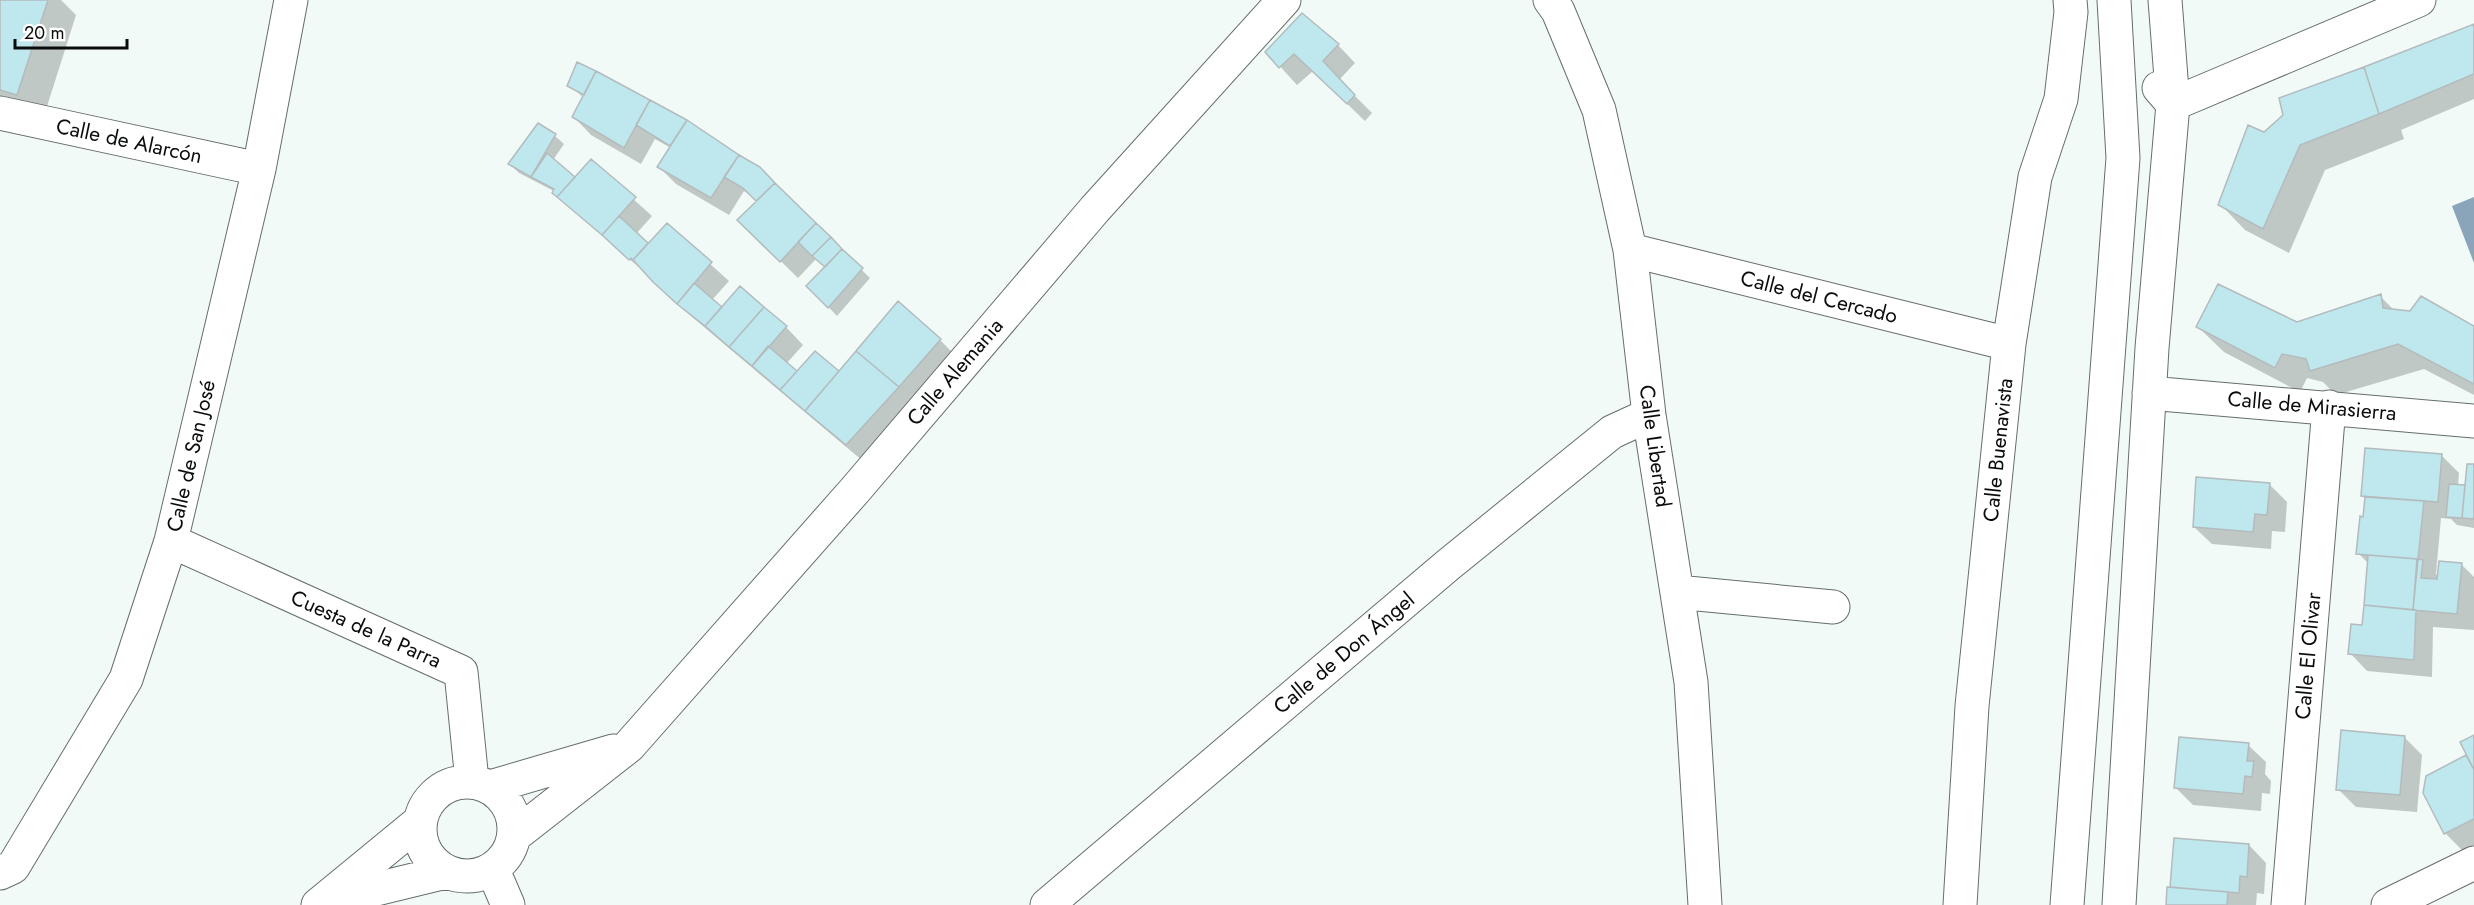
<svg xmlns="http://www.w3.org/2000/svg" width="2474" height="905" viewBox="0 0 2474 905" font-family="Jost,sans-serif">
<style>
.water{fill:#8aa5ba}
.shadow{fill:#0003}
.building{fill:#bee7ee;stroke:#b3bbbd;stroke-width:1.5}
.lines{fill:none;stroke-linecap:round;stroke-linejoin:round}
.minor-casing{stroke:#666e6c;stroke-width:35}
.minor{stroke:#fff;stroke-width:33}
.labels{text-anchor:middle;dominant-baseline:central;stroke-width:4.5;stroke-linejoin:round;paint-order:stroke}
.street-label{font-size:21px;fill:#090c0b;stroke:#fff}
</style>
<rect width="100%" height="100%" fill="#f1faf7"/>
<path class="water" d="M2474,197V263L2452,206Z"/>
<path class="shadow" d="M0,0H61L76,15L43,119L0,108Z
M2474,25V99L2401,130L2404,139L2325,170L2289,253L2245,230L2220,204L2264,134L2284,115Z
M1338,45L1355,63L1339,80L1372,113L1365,121L1313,71L1297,85L1267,52Z
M569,85L686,122L759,169L870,278L837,316L808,286L826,267L817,258L798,278L739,220L758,201L753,197L744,191L729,215L676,184L659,167L671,148L655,139L641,164L591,135L574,117L584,98Z
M538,125L555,136L564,144L553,160L575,179L591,161L652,216L636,234L648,245L667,225L729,281L712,300L722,309L786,327L803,345L786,364L797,373H839L940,340L957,357L864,462L672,300L640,266L639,267L620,252L554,191L519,173L510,164Z
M2380,296L2395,311L2474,328V395L2424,369L2336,395L2323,382L2307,378L2300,392L2224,352L2198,327L2297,324Z
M2441,455L2459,473L2458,486L2467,487L2474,466V528L2457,525L2451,519L2441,518L2436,574L2439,578L2461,564L2474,577V630L2433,627L2432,677L2367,671L2350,653L2363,627L2369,564L2358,553L2366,500L2362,495Z
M2269,484L2287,502L2285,532L2272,531L2271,549L2212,544L2194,527Z
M2474,736V845L2463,851L2445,833L2428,777L2468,756Z
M2404,737L2422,755L2417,812L2356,807L2338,789Z
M2248,745L2266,762L2265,774L2271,781L2270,794L2262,793L2261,811L2193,805L2175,787Z
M2175,839L2249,845L2266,863L2264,894L2257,893L2256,905H2168Z"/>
<path class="building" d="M0,0H48L17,95L0,90Z
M1302,13L1339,44L1323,61L1355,95L1347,104L1294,54L1279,68L1265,52Z
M2474,24V74L2379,114L2364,67Z
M577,62L596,71L584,95L567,86Z
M2364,67L2379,114L2300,145L2263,229L2218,205L2248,125L2264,132L2283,115L2279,98Z
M596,71L650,100L624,148L572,117Z
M650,100L687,120L670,146L636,125Z
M687,120L739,155L711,198L657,167Z
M538,123L556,134L531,177L508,164Z
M547,153L575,177L557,197L552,193L554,189L531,177Z
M739,155L760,167L775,183L756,201L743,188L724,177Z
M591,159L636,197L602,235L557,197Z
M775,183L816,223L780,262L737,220Z
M619,216L648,243L633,260L631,258L629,260L602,235Z
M667,223L712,262L677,304L653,282L633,260Z
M816,223L831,237L812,256L798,242Z
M831,237L842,249L825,267L812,256Z
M842,249L863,268L828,308L806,286Z
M694,283L722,307L705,326L677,304Z
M2218,284L2297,322L2381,294L2383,308L2410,311L2421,296L2474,326V384L2398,344L2310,371L2306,359L2282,354L2275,368L2196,327Z
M740,286L764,307L729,347L705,326Z
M898,301L941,339L899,387L856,351Z
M764,307L787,326L752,366L729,347Z
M768,346L797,371L780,390L752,366Z
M815,351L839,371L805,411L780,390Z
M856,351L899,387L846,445L805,411Z
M2365,448L2442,454L2438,502L2361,496Z
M2467,464H2474V519L2462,518Z
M2196,477L2270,483L2267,515L2255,514L2253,532L2193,527Z
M2449,484L2465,485L2462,518L2446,517Z
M2365,497L2424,501L2418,559L2356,554L2360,516L2363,517Z
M2368,555L2417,559L2413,610L2364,605Z
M2418,559L2423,560L2421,578L2437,579L2439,561L2462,563L2457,614L2413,610Z
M2364,605L2416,610L2414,660L2348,654L2351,624L2362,625Z
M2341,730L2405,736L2400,795L2336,790Z
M2474,735V770L2460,742Z
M2179,737L2249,743L2247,761H2254L2252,777L2245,776L2243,794L2174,788Z
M2466,755L2474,770V819L2444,834L2423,793L2426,776Z
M2174,838L2249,844L2247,877L2240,876L2239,893L2170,887Z
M2167,887L2228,892L2227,905H2166Z"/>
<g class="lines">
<g class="minor-casing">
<path id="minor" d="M1550,0L1558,11L1599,110L1630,250L1649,415L1691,682L1705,905
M2159,88L2173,104L2419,0
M0,113L259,169
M1630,250L2009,344
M2149,393L2474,421
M171,541L461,672L472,781
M1677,592L1833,607
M420 829a47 47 0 1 1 94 0a47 47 0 1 1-94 0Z
M490,787L613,751
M514,836L629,746L856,489L1095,209L1284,0
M493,870L508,905
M0,873L13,867L126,679L171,541L259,169L291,0
M331,900L446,872
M318,905L419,822
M1047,905L1448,565L1612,432L1649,415
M1960,905L1972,706L2009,344L2035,177L2061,99L2071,12L2070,0
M2067,905L2123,158L2114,0
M2119,905L2152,348L2173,104L2165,0
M2288,905L2329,407
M2388,905L2474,863"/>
</g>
<use href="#minor" class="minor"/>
</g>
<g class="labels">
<g class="street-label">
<text transform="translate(129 141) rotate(12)">Calle de Alarcón</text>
<text transform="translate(1819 297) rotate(14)">Calle del Cercado</text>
<text transform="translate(955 372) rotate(-49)">Calle Alemania</text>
<text transform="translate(2312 406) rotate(5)">Calle de Mirasierra</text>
<text transform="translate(1655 446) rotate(82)">Calle Libertad</text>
<text transform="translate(1998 450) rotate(-84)">Calle Buenavista</text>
<text transform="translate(191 456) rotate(-77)">Calle de San José</text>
<text transform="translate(366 629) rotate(24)">Cuesta de la Parra</text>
<text transform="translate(1344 653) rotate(-40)">Calle de Don Ángel</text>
<text transform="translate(2308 656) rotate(-85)">Calle El Olivar</text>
</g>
</g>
<path d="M15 39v9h112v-9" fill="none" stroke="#090c0b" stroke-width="3"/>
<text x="24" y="39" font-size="18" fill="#090c0b" stroke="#ffffff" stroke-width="4.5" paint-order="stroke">20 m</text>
</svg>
